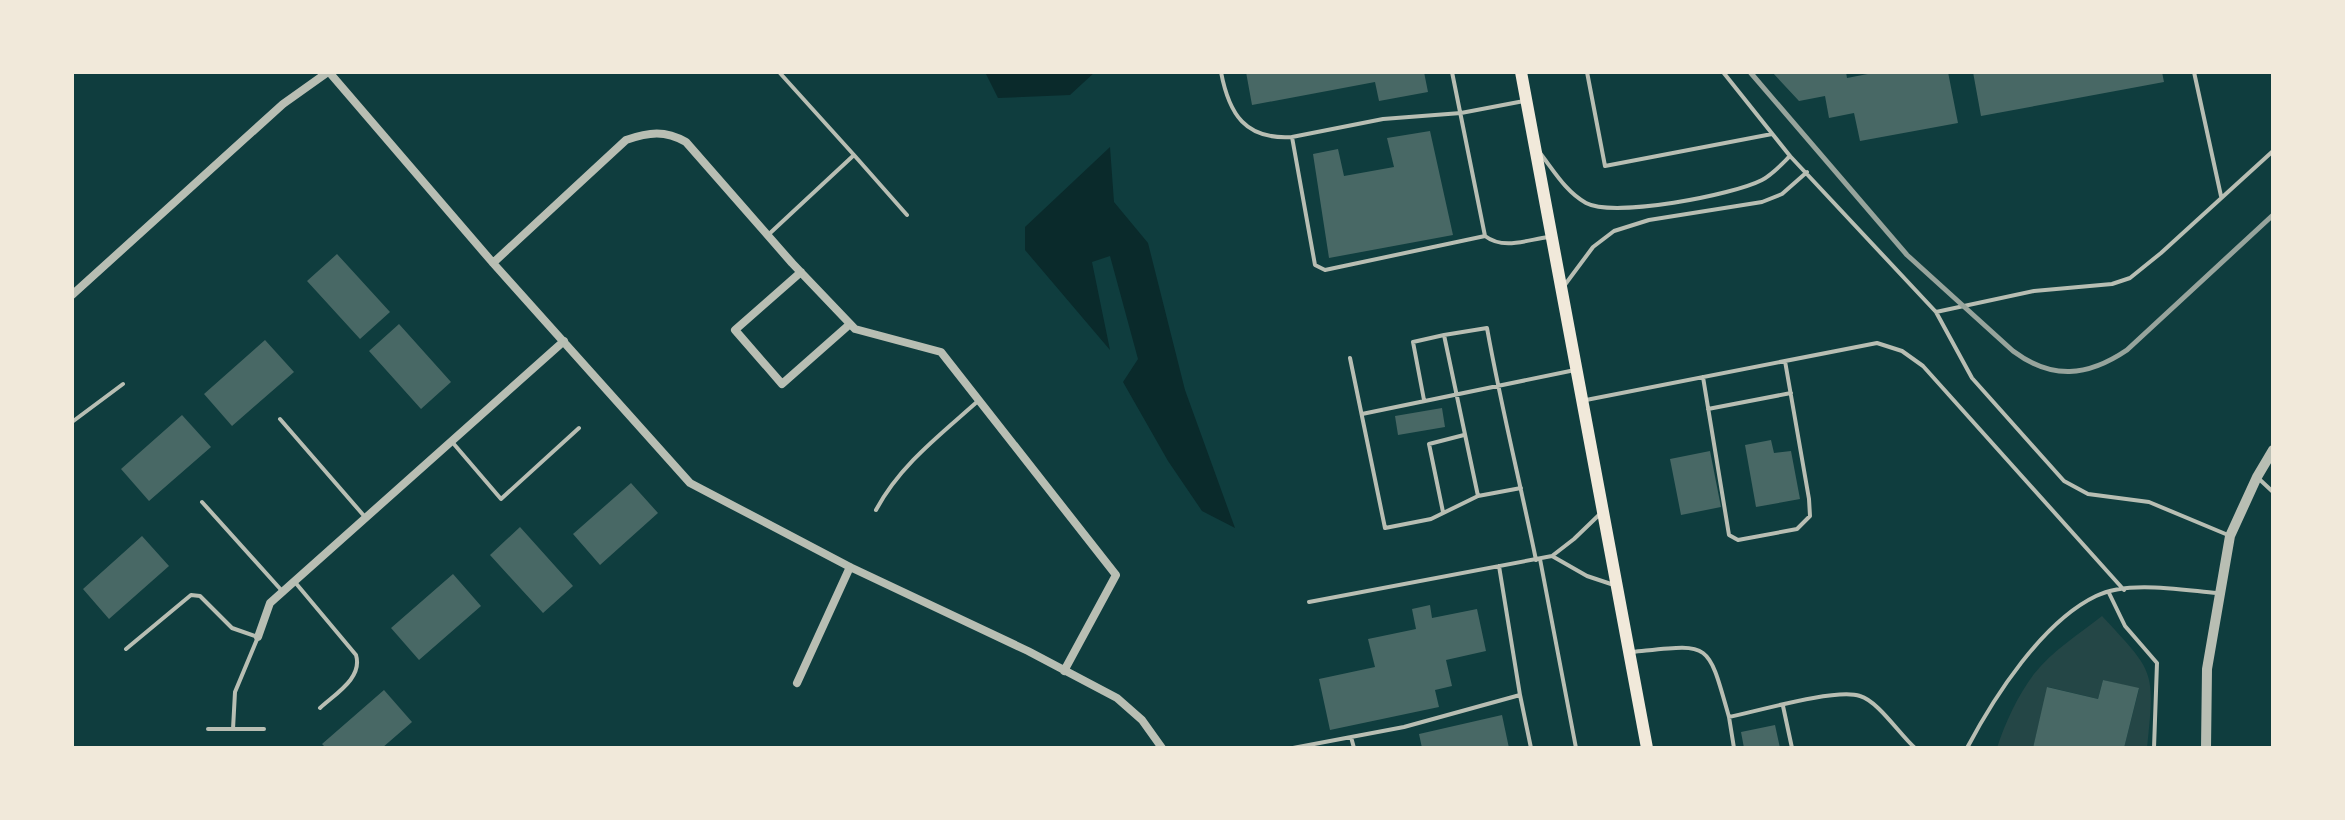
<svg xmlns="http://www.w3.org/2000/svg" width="2345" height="820" viewBox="0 0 2345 820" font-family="Cabin,sans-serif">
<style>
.green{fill:#244646}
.water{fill:#0a2a2b}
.building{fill:#486865}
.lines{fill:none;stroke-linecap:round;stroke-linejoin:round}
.service{stroke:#b8beb3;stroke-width:4}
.minor{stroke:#b8beb3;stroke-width:8}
.tertiary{stroke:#b8beb3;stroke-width:10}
.primary{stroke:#f1e9da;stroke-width:12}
.rail{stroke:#97a49c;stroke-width:5}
</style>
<rect width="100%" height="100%" fill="#0f3d3e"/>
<path class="green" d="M2102,616C2155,673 2155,670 2147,748H2124L2139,689L2103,680L2098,699L2048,687L2033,748H1997C2005,723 2018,695 2034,674C2052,651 2079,634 2102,616Z"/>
<path class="water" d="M985,72H1095L1070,95L998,98Z
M1110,147L1114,202L1148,243L1185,390L1235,528L1202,511L1168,461L1123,382L1138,359L1110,256L1092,262L1110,350L1025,250V227Z"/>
<path class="building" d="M1246,72H1424L1428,92L1379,101L1375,82L1252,105Z
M1772,72H1846L1847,78L1878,72H1948L1958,123L1860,141L1854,113L1829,118L1825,96L1799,101Z
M1973,72H2162L2164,82L1981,116Z
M1430,131L1453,235L1329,258L1313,154L1338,149L1344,176L1394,167L1387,138Z
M337,254L390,312L360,339L307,281Z
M399,324L451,382L421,409L369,351Z
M265,340L294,372L232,426L204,394Z
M1442,408L1445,427L1398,435L1395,416Z
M182,415L211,447L149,501L121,469Z
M1771,440L1774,453L1791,451L1800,499L1756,507L1745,445Z
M1710,451L1721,507L1681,515L1670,459Z
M631,483L658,513L600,565L573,534Z
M520,527L573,586L543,613L490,555Z
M142,536L169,566L109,619L83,589Z
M453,574L481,606L419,660L391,628Z
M1430,605L1432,618L1477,609L1486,651L1446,660L1452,686L1435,690L1439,707L1330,730L1319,679L1375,667L1368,639L1416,629L1412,609Z
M2103,680L2139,688L2124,748H2033L2047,687L2098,699Z
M384,690L412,722L382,748H326L322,744Z
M1502,715L1509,748H1422L1419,734Z
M1775,725L1780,748H1744L1741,732Z"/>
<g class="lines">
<path class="service" d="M1221,72C1229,114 1245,140 1292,137
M1452,72L1485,236C1503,250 1527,240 1548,237
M1587,72L1605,166L1772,134
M1723,72L1790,156L1936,312L1972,378L2064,481L2088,494L2149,502L2228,535
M2194,72L2221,196
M1540,153C1554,171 1566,192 1586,203C1614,218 1733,195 1762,180C1773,174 1781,165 1790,156
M854,155L907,215
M768,235L854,155L779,72
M1485,236L1325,270L1315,265L1292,137L1383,119L1461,113L1524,101
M1564,286L1593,247L1614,231L1649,220L1762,202L1782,194L1807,172
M1936,312L2034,291L2112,284L2130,278L2161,253L2273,151
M1350,358L1385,528L1431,519L1478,496
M1703,377L1729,535L1738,540L1797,529L1810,516L1809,499L1785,361
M1424,400L1413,342L1444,335
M1586,400L1877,343L1902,351L1923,366L2124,590
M1708,409L1791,393
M1362,414L1575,370
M280,419L365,517
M72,422L123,384
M453,443L501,499L579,428
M2257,477L2273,492
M1521,488L1478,496L1444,335L1487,328C1501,406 1520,482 1536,560
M202,502L283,592
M876,510C900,465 940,435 978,401
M1443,512L1429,444L1464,435
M1552,556L1587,576L1614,585
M1540,559L1576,748
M1499,566L1520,695
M294,581L356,655C363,678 335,694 320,708
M2109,593L2125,626L2157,663L2154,748
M1309,602L1552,556L1574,539L1601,513
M126,649L191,595L200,596L232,628L258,637L235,692L233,729
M1632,652C1711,644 1707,639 1729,717C1758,711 1836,688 1860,696C1878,701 1900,735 1915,748
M1783,706L1792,748
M1729,717L1734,748
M208,729H264
M1351,737L1354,748
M1293,748L1404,727L1520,695L1531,748
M1967,748C1994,697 2042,622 2096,596C2128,580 2182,590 2217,593"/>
<path class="minor" d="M329,72L493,263L690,483L850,567L1028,651L1117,698L1142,720L1162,748
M493,263L626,140C649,132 665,130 686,142L792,263L855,329L941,352L1116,575L1064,671
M801,272L735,330L782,384L850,324
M72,295L283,104L328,72
M258,637L270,603L564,341
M797,683L850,567"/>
<path class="tertiary" d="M2206,748L2207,669L2230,536L2257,477L2273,450"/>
<path class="primary" d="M1521,72L1647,748"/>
<path class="rail" d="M1750,72L1907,255L2013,351C2052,380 2087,377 2127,350L2273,215"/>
</g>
<rect width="2345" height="820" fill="none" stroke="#f1e9da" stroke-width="148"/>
</svg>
